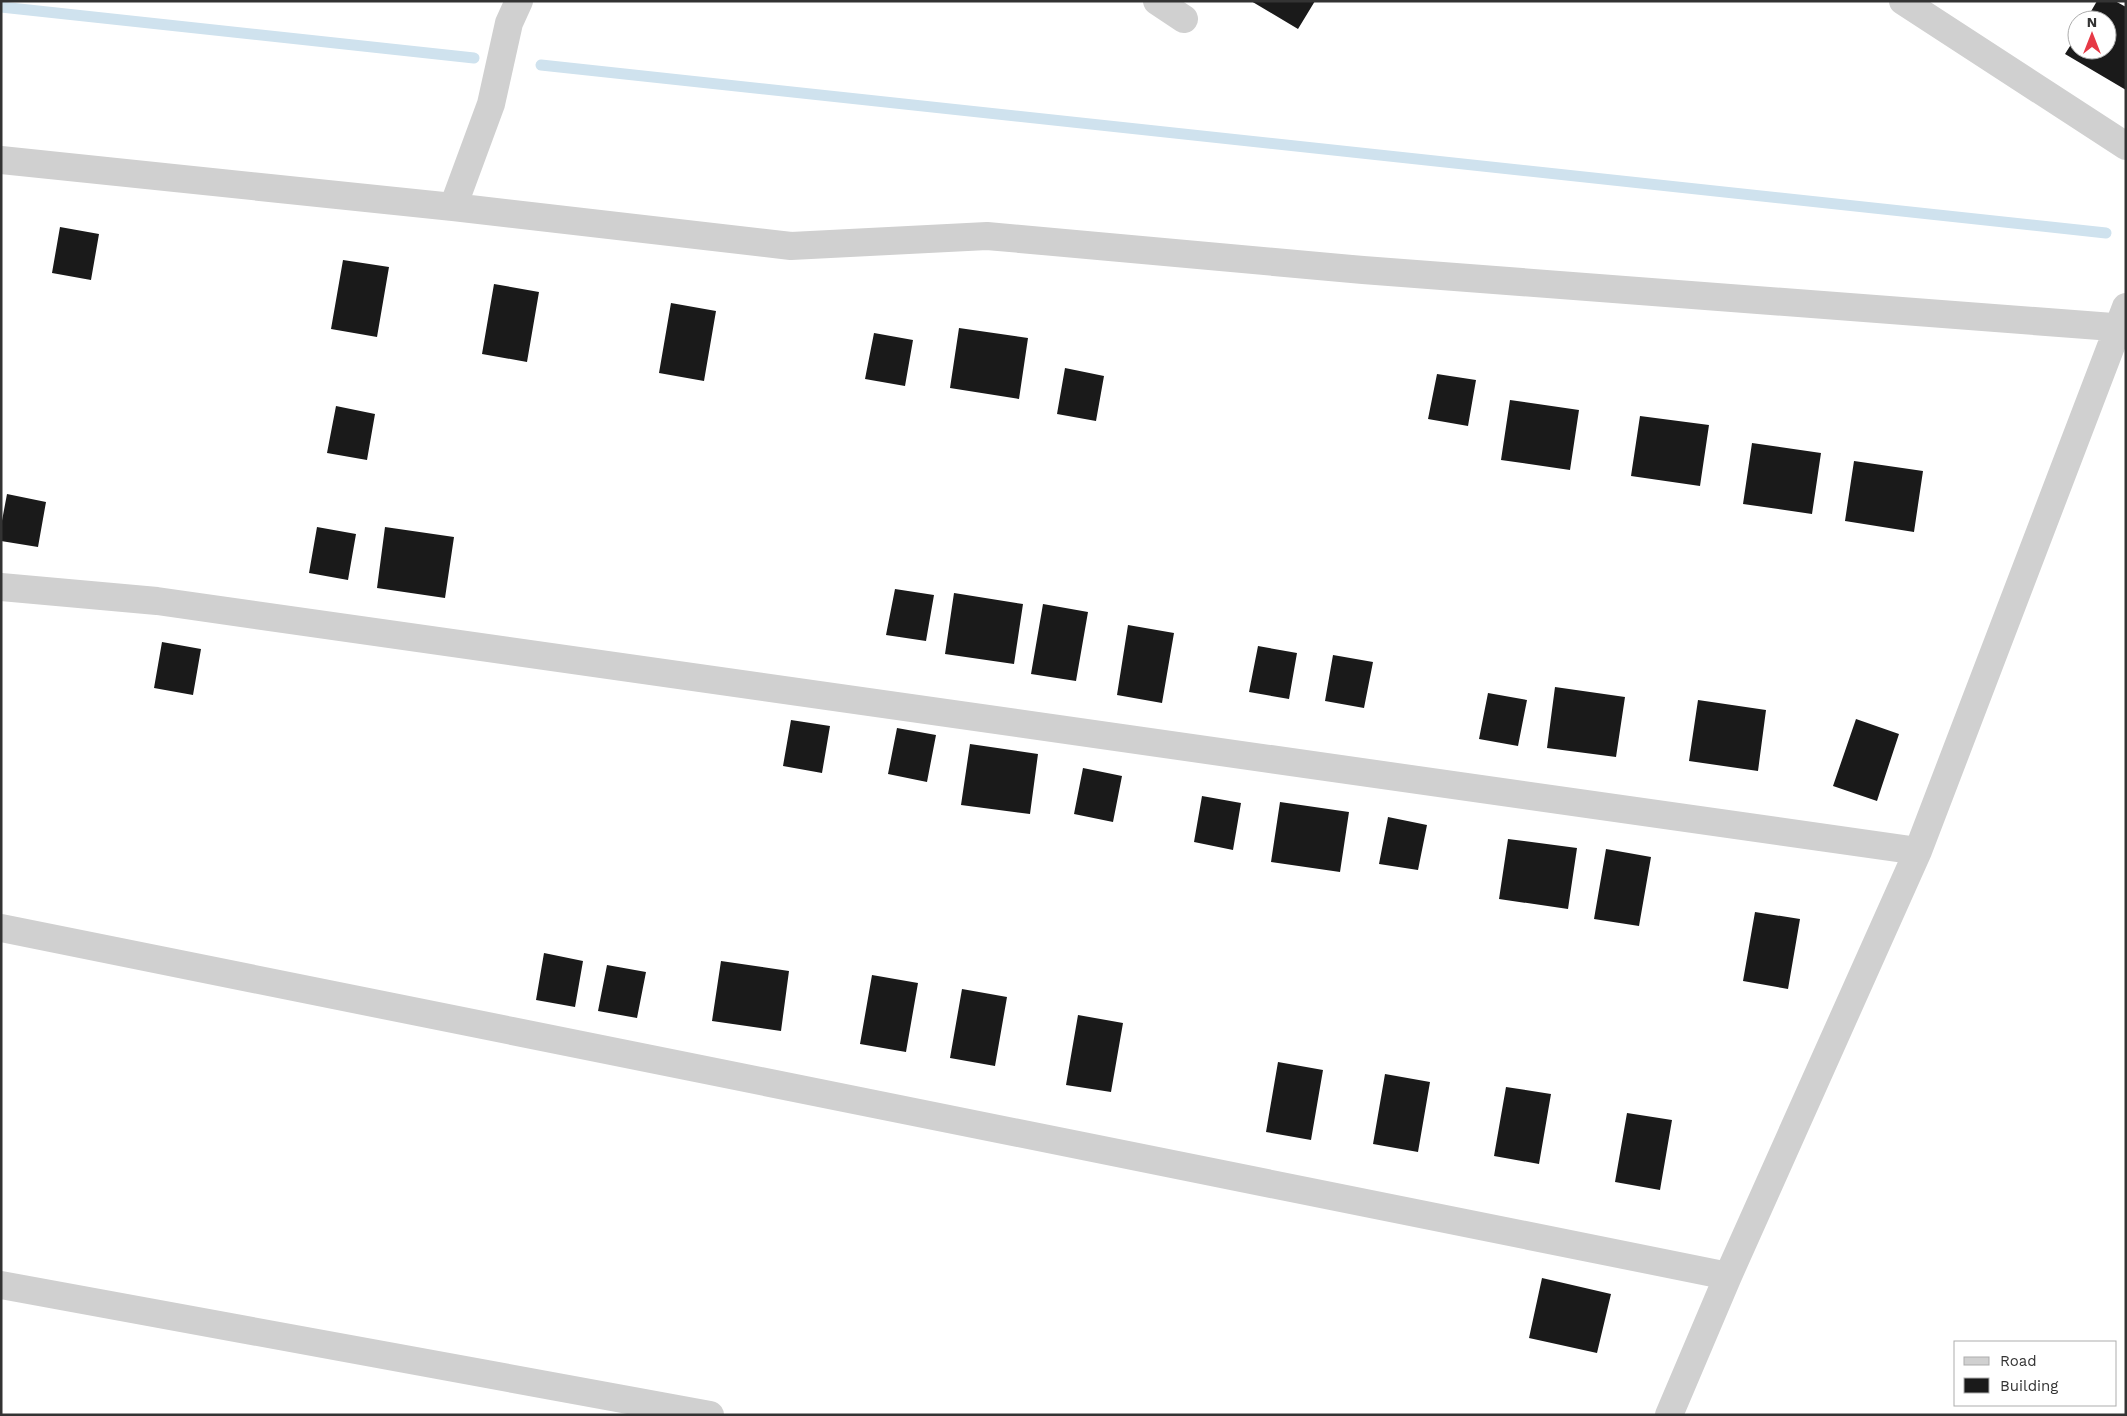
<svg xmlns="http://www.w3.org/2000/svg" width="2127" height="1416" viewBox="0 0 2127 1416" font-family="'Work Sans',sans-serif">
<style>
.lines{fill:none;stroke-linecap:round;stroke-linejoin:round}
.stream{stroke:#cfe2ee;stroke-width:11}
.building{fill:#1a1a1a}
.street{stroke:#d0d0d0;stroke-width:28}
</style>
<rect width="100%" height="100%" fill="#fff"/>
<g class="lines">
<path class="stream" d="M1,7L474,58
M541,65L2106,233"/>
</g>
<path class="building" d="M1251,1H1315L1298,29Z
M2097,1H2115L2126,7V90L2065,54L2077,35V50H2107V20H2086Z
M60,227L99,234L91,280L52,273Z
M343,260L389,267L377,337L331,329Z
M494,284L539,292L527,362L482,354Z
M671,303L716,311L704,381L659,373Z
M959,328L1028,338L1019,399L950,388Z
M874,333L913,340L905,386L865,379Z
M1065,368L1104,376L1096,421L1057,414Z
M1437,374L1476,380L1468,426L1428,419Z
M1510,400L1579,410L1570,470L1501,460Z
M336,406L375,414L367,460L327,453Z
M1640,416L1709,425L1700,486L1631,476Z
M1752,443L1821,453L1812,514L1743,504Z
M1854,461L1923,471L1914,532L1845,521Z
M7,494L46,502L38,547L1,541V526Z
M317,527L356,534L348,580L309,573Z
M385,527L454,537L445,598L377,588Z
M895,589L934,595L926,641L886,635Z
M954,593L1023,604L1014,664L945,654Z
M1043,604L1088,612L1076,681L1031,674Z
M1128,625L1174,633L1162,703L1117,695Z
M162,642L201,649L193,695L154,688Z
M1258,646L1297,653L1289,699L1249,692Z
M1333,655L1373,662L1364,708L1325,701Z
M1555,687L1625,697L1616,757L1547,748Z
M1488,693L1527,700L1518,746L1479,739Z
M1698,700L1766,710L1758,771L1689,761Z
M1856,719L1899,734L1877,801L1833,786Z
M791,720L830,726L822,773L783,766Z
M897,728L936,735L927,782L888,774Z
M970,744L1038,754L1030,814L961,805Z
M1083,768L1122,776L1113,822L1074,814Z
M1202,796L1241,803L1233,850L1194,842Z
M1280,802L1349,812L1340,872L1271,862Z
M1388,817L1427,825L1418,870L1379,864Z
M1508,839L1577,848L1568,909L1499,899Z
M1606,849L1651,857L1639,926L1594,919Z
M1755,912L1800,919L1788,989L1743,981Z
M544,953L583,961L575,1007L536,1000Z
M721,961L789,971L781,1031L712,1021Z
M607,965L646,972L637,1018L598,1011Z
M872,975L918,983L906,1052L860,1044Z
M962,989L1007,997L995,1066L950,1058Z
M1078,1015L1123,1023L1111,1092L1066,1085Z
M1278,1062L1323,1070L1311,1140L1266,1132Z
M1385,1074L1430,1082L1418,1152L1373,1144Z
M1506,1087L1551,1094L1539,1164L1494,1156Z
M1627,1113L1672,1120L1660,1190L1615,1182Z
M1542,1278L1611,1294L1597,1353L1529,1338Z"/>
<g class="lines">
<path class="street" d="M1157,1L1184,19
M1903,1L2126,146
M1,160L453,207L791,246L987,236L1363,270L2126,328
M453,207L491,104L509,23L519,1
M1,587L157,601L1918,851
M1,928L1728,1276
M1,1285L710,1415
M1669,1415L1728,1276L1918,851L2126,307"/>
</g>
<rect width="2127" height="1416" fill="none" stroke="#333333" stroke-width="5"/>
<rect x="1954" y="1341" width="162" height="65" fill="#ffffff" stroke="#adadad"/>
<rect x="1964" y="1357" width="25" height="8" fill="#d0d0d0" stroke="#adadad"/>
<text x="2000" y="1366" font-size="15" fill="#333333">Road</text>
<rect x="1964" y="1378" width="25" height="15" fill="#1a1a1a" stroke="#adadad"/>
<text x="2000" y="1391" font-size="15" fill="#333333">Building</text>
<g transform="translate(2092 35)"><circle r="24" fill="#ffffff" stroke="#adadad"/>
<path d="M0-4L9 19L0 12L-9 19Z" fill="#e63946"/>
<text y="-8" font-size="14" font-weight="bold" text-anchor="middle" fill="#333333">N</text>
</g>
</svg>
